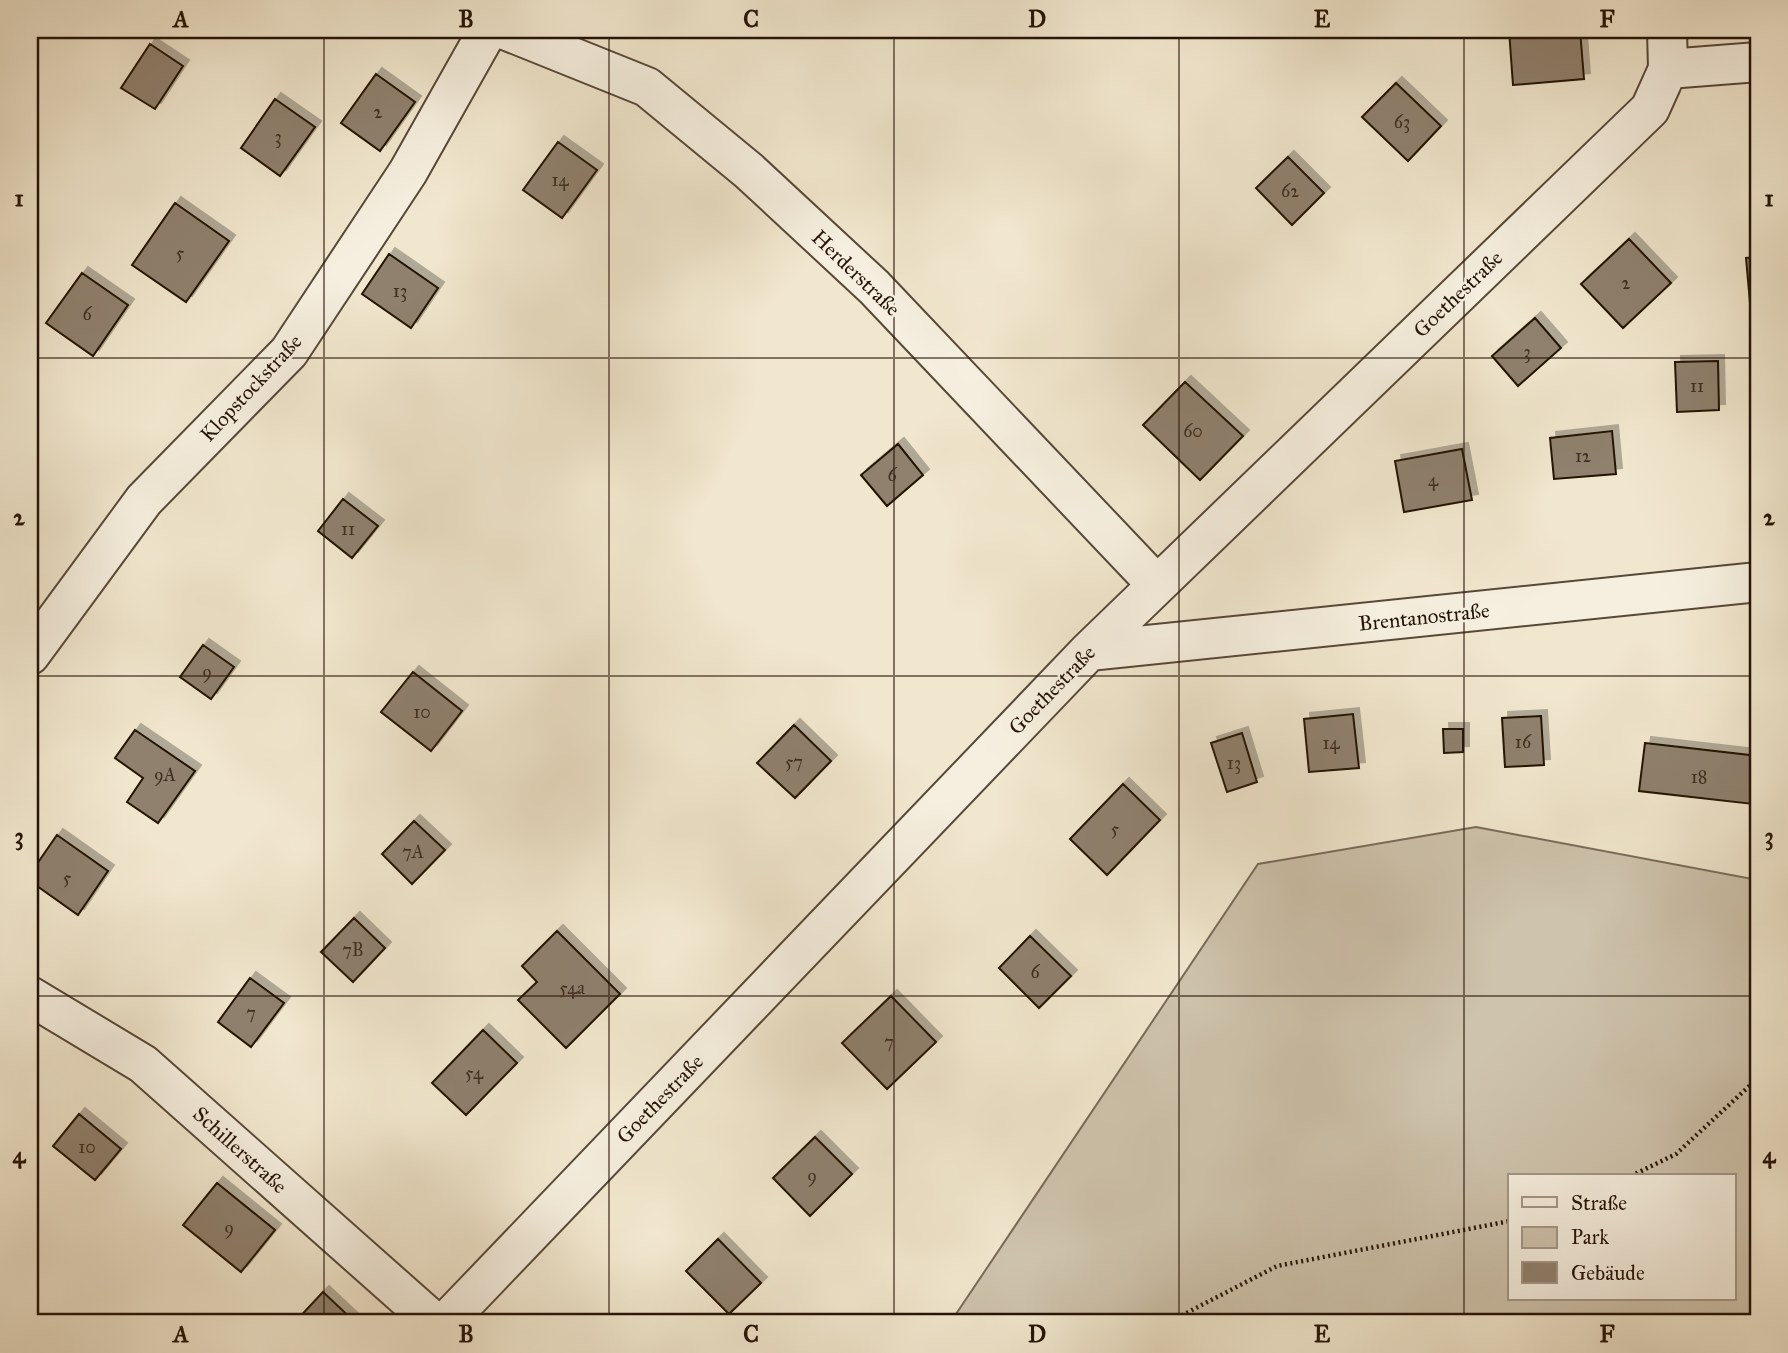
<svg xmlns="http://www.w3.org/2000/svg" width="1788" height="1353" viewBox="0 0 1788 1353" font-family="'IM FELL Great Primer',serif">
<style>
.green{fill:#cec3ac;stroke:#796b59;stroke-width:2;fill-rule:evenodd}
.building{fill:#8f816e;stroke:#241306;stroke-width:2;filter:url(#shadow)}
.lines{fill:none;stroke-linecap:round;stroke-linejoin:round}
.minor-casing{stroke:#574838;stroke-width:42}
.path{stroke:#241306;stroke-width:4.5;stroke-dasharray:2 3.5;stroke-linecap:butt}
.minor{stroke:#f6efdf;stroke-width:38}
.grid{fill:none;stroke:#241306;stroke-width:2;stroke-opacity:0.55}
.labels{text-anchor:middle;dominant-baseline:central;stroke-width:5;stroke-linejoin:round;paint-order:stroke}
.number-label{font-size:18px;fill:#3f2e20}
.street-label{font-size:21px;fill:#241306;stroke:#f6efdf}
.neatline{fill:none;stroke:#241306;stroke-width:2.5}
.grid-label{font-size:23px;text-anchor:middle;font-weight:bold;fill:#241306}
</style>
<defs>
<filter id="shadow"><feDropShadow dx="6" dy="-6" stdDeviation="0" flood-color="#0004"/></filter>
</defs>
<rect width="100%" height="100%" fill="#f1e7ce"/>
<filter id="stains"><feTurbulence type="fractalNoise" baseFrequency=".00286" numOctaves="4"/><feColorMatrix values="0 0 0 0 .2 0 0 0 0 .09 0 0 0 0 .02 0 0 0 .5 -.17"/></filter>
<radialGradient id="worn" r=".72"><stop offset=".6" stop-color="#630" stop-opacity="0"/><stop offset="1" stop-color="#630" stop-opacity=".3"/></radialGradient>
<path class="green" d="M1476,827L1758,880V1323H950L1258,864ZM1510,1176H1734V1299H1510Z"/>
<path class="building" d="M1509,30H1580L1584,79L1513,85Z
M150,44L183,66L155,109L121,88Z
M376,74L415,102L380,151L341,123Z
M1396,83L1441,126L1408,161L1362,117Z
M275,99L315,127L280,176L241,148Z
M558,142L597,170L562,218L523,190Z
M1288,157L1324,193L1292,225L1256,188Z
M175,203L229,241L186,302L132,265Z
M1629,239L1671,283L1623,328L1581,284Z
M389,254L438,288L411,328L362,294Z
M1758,257V335L1753,336L1746,258Z
M82,273L128,305L93,356L46,323Z
M1535,318L1561,348L1518,386L1492,356Z
M1718,361L1719,410L1677,412L1675,362Z
M1185,382L1243,436L1200,480L1143,425Z
M1612,431L1616,474L1554,479L1550,438Z
M898,444L923,475L887,506L861,475Z
M1462,449L1472,500L1404,512L1395,461Z
M343,499L378,526L352,558L318,531Z
M203,645L234,667L211,699L180,677Z
M413,672L462,711L431,751L381,712Z
M1353,714L1359,768L1309,772L1304,719Z
M1541,716L1544,765L1505,767L1502,718Z
M794,725L831,761L795,798L757,763Z
M1443,729H1463V752L1444,753Z
M135,730L195,771L158,823L127,802L143,778L115,758Z
M1242,733L1257,782L1227,792L1211,743Z
M1645,743L1758,756L1753,804L1639,791Z
M1123,784L1160,820L1107,875L1070,839Z
M414,821L445,850L412,884L382,854Z
M57,835L108,871L78,915L30,881V874Z
M354,918L385,948L353,982L321,952Z
M557,931L620,994L566,1048L518,1000L537,982L522,966Z
M1030,936L1071,976L1039,1008L999,968Z
M250,978L284,1003L251,1047L218,1022Z
M891,996L936,1042L887,1089L842,1043Z
M483,1030L517,1063L466,1115L432,1083Z
M79,1114L121,1149L95,1180L53,1146Z
M815,1137L852,1174L810,1216L773,1178Z
M217,1183L275,1230L241,1272L183,1225Z
M718,1239L761,1283L729,1314L686,1271Z
M323,1292L356,1323H294Z"/>
<g class="lines">
<g class="minor-casing">
<path id="minor" d="M505,30L647,87L749,171L874,287L1157,585
M1668,69L1758,62
M1089,651L1758,582
M30,655L144,500L289,352L408,172L488,30
M30,996L143,1064L435,1323
M445,1323L1089,651L1650,109L1668,69L1667,30"/>
</g>
<path class="path" d="M1631,1176L1676,1154L1758,1078
M1167,1323L1277,1266L1510,1221"/>
<use href="#minor" class="minor"/>
</g>
<path class="grid" d="M324,30V1323M609,30V1323M894,30V1323M1179,30V1323M1464,30V1323M30,358H1758M30,676H1758M30,996H1758"/>
<g class="labels">
<g class="number-label">
<text x="378" y="112">2</text>
<text x="1402" y="122">63</text>
<text x="278" y="137">3</text>
<text x="560" y="180">14</text>
<text x="1290" y="191">62</text>
<text x="180" y="253">5</text>
<text x="1626" y="283">2</text>
<text x="400" y="291">13</text>
<text x="87" y="314">6</text>
<text x="1527" y="352">3</text>
<text x="1697" y="386">11</text>
<text x="1193" y="431">60</text>
<text x="1583" y="456">12</text>
<text x="892" y="475">6</text>
<text x="1433" y="480">4</text>
<text x="348" y="529">11</text>
<text x="207" y="672">9</text>
<text x="422" y="712">10</text>
<text x="1523" y="742">16</text>
<text x="1331" y="743">14</text>
<text x="794" y="762">57</text>
<text x="1234" y="763">13</text>
<text x="165" y="775">9A</text>
<text x="1699" y="777">18</text>
<text x="1115" y="829">5</text>
<text x="413" y="852">7A</text>
<text x="67" y="878">5</text>
<text x="353" y="950">7B</text>
<text x="1035" y="972">6</text>
<text x="572" y="988">54a</text>
<text x="251" y="1013">7</text>
<text x="889" y="1042">7</text>
<text x="474" y="1073">54</text>
<text x="87" y="1147">10</text>
<text x="812" y="1176">9</text>
<text x="229" y="1228">9</text>
</g>
<g class="street-label">
<text transform="translate(856 273) rotate(44)">Herderstraße</text>
<text transform="translate(1458 294) rotate(-44)">Goethestraße</text>
<text transform="translate(251 388) rotate(-47)">Klopstockstraße</text>
<text transform="translate(1424 617) rotate(-6)">Brentanostraße</text>
<text transform="translate(1052 690) rotate(-46)">Goethestraße</text>
<text transform="translate(660 1099) rotate(-46)">Goethestraße</text>
<text transform="translate(240 1150) rotate(42)">Schillerstraße</text>
</g>
</g>
<rect width="1788" height="1353" fill="none" stroke="#f1e7ce" stroke-width="77"/>
<rect x="1508" y="1174" width="228" height="126" fill="#f6efdf" stroke="#a29788" stroke-width="2"/>
<rect x="1522" y="1197" width="35" height="10" fill="#f6efdf" stroke="#a29788" stroke-width="2"/>
<text x="1571" y="1210" font-size="21" fill="#241306">Straße</text>
<rect x="1522" y="1227" width="35" height="21" fill="#cec3ac" stroke="#a29788" stroke-width="2"/>
<text x="1571" y="1244" font-size="21" fill="#241306">Park</text>
<rect x="1522" y="1262" width="35" height="21" fill="#8f816e" stroke="#a29788" stroke-width="2"/>
<text x="1571" y="1280" font-size="21" fill="#241306">Gebäude</text>
<rect x="38" y="38" width="1712" height="1276" class="neatline"/>
<g class="grid-label">
<text x="181" y="27">A</text>
<text x="466" y="27">B</text>
<text x="751" y="27">C</text>
<text x="1037" y="27">D</text>
<text x="1322" y="27">E</text>
<text x="1607" y="27">F</text>
<text x="19" y="206">1</text>
<text x="1769" y="206">1</text>
<text x="19" y="525">2</text>
<text x="1769" y="525">2</text>
<text x="19" y="844">3</text>
<text x="1769" y="844">3</text>
<text x="19" y="1163">4</text>
<text x="1769" y="1163">4</text>
<text x="181" y="1342">A</text>
<text x="466" y="1342">B</text>
<text x="751" y="1342">C</text>
<text x="1037" y="1342">D</text>
<text x="1322" y="1342">E</text>
<text x="1607" y="1342">F</text>
</g>
<rect width="100%" height="100%" filter="url(#stains)"/>
<rect width="100%" height="100%" fill="url(#worn)"/>
</svg>
